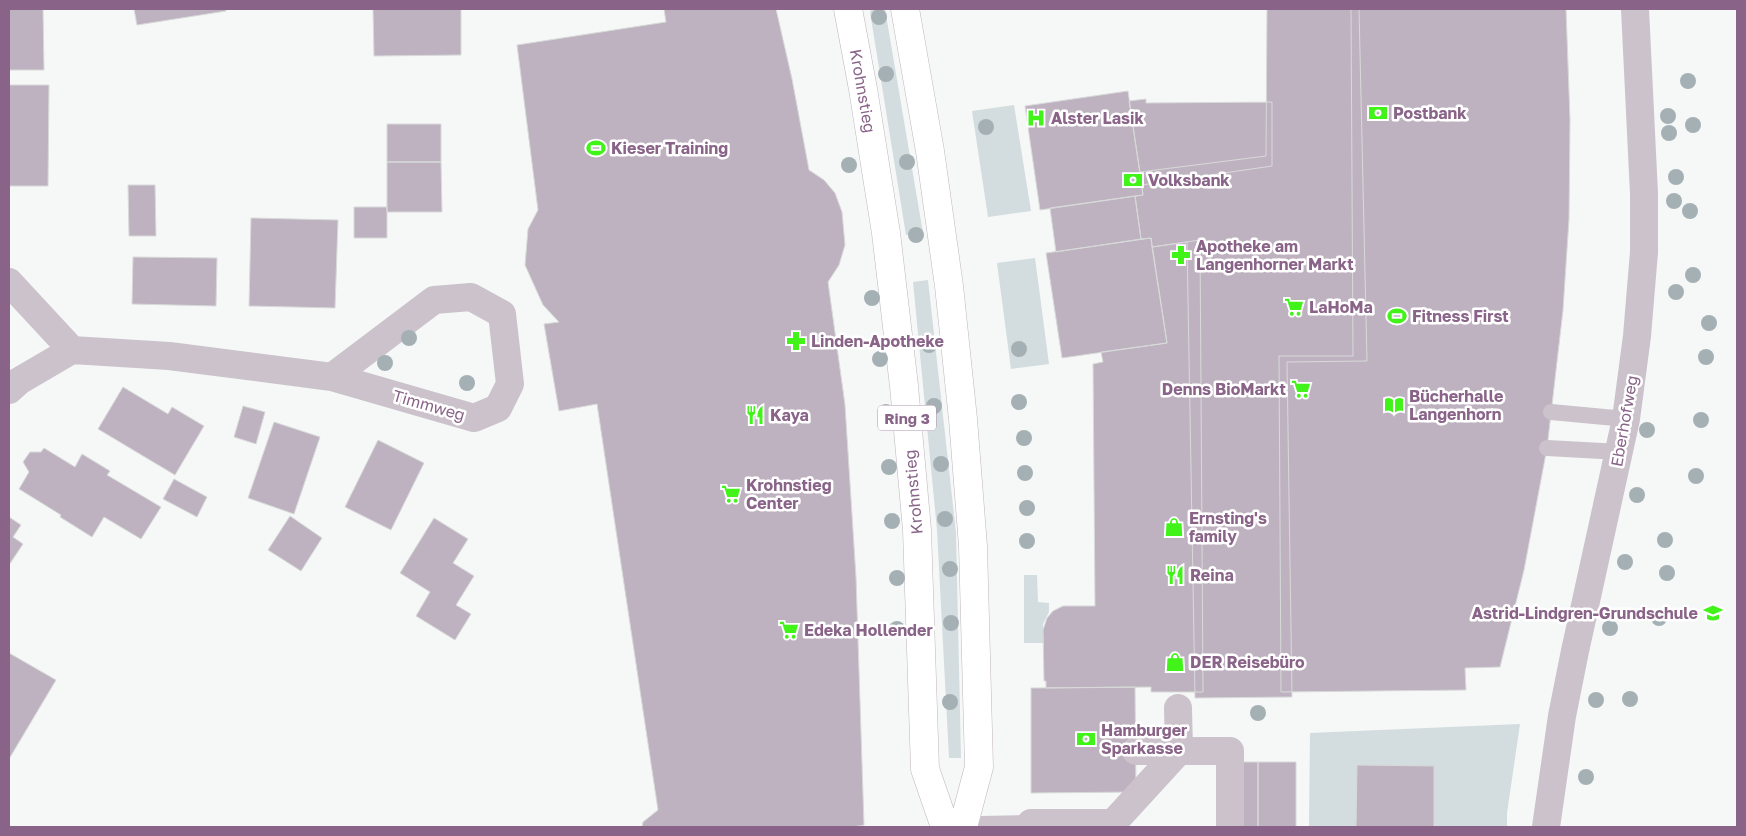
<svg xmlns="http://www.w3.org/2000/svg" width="1746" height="836" viewBox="0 0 1746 836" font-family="'Golos Text',sans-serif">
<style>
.green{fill:#d3dcde}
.building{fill:#bfb2c0;stroke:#d7dad9}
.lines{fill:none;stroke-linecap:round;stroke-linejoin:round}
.primary-casing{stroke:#bfb5bf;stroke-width:29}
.lane{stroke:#cbc2cb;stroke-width:16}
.street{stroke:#cbc2cb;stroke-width:28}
.primary{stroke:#fff;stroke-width:28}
.tree{fill:#a5b0b5}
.labels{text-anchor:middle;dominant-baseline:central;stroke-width:5;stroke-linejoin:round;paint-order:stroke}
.shield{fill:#fff;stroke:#ac92ac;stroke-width:1}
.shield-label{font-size:15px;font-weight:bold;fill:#896488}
.street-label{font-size:16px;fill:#896488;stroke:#fff}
.poi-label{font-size:16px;font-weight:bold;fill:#896488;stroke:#fff;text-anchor:start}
</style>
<rect width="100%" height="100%" fill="#f5f8f7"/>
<path class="green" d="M872,9H885L923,233L906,235L870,12Z
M1014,105L1031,211L988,217L972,111Z
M1035,258L1049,364L1011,369L997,263Z
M928,280L956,533L961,758H949L937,530L913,282Z
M1024,575H1037L1038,602L1049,603V612L1043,624V643H1024Z
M1520,724L1507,813V827H1309L1310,733Z"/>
<path class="building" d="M9,9H43L44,70H9Z
M134,9H226V11L137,25Z
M373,9H461V55L374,56Z
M664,9H776L792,79L809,170L824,180L835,193L842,212L845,245L839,265L828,282L845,405L856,577L864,825L853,827H642L643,822L658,810L597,404L559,411L544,324L559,322L543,305L525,265L528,229L538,210L517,45L666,22Z
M1267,9H1359L1367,361L1287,362L1292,697L1195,698L1187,242L1152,247L1151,238L1141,239L1135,196L1143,195L1140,172L1266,156Z
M1351,9H1566L1570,120L1569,219L1563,310L1547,448L1524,570L1500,667L1465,668L1466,690L1281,692L1279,356H1353Z
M9,85H49L48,186H9Z
M1128,91L1143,195L1040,210L1025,106Z
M1146,99V103L1272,102V166L1142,185L1129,101Z
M387,124H441V162H387Z
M387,162H441L442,212H387Z
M128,185H155L156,236H129Z
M1135,196L1141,239L1056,252L1050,208Z
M354,207H387V238H354Z
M251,218L338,220L335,308L249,306Z
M1151,238L1167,343L1062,358L1046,253Z
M1200,240L1203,692H1151V687L1046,688V681H1044L1043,630L1047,618L1053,611L1063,606H1095L1093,364L1103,362L1101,352L1167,343L1152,247Z
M133,257L217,258L216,306L132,304Z
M123,387L168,414L172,407L204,426L175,475L98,429Z
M243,406L265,412L256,444L234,437Z
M274,422L320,437L294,514L248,498Z
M378,440L424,463L391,530L345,507Z
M44,448L75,467L82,454L110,471L107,475L161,507L141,539L104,517L92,537L60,517L61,515L19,489L29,472L23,462L30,452H41Z
M174,479L207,497L197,517L163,499Z
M290,516L322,538L301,571L268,550Z
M9,517L21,525L13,537L23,544L9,565Z
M434,518L468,539L453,563L474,576L456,605L471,614L455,640L416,616L430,592L400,573Z
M9,653L56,680L9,759Z
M1135,687L1136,792L1031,793V688Z
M1242,762H1258V827H1243Z
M1258,762H1296V827H1258Z
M1357,765L1434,766V827H1356Z"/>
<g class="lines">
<g class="primary-casing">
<path id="primary" d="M848,9L863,89L886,233L904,386L917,530L925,769L945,827
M905,9L930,151L949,286L963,419L973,546L979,767L963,827"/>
</g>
<path class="lane" d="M1551,412L1626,419
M1547,448L1620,452
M978,827L981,824L1031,823"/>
<path class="street" d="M9,282L72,350
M9,390L19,381L72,350L169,356L332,377L434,300L471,297L502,314L510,384L498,408L474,418L332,377
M1136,751H1230V827
M1031,823H1113L1179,751L1178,708
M1546,827L1562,716L1575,651L1626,419L1637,336L1644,252V194L1635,9"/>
<use href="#primary" class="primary"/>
</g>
<g class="tree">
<circle cx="879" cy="17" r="8"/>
<circle cx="886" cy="74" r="8"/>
<circle cx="1688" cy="81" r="8"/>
<circle cx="1668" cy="116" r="8"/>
<circle cx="1693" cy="125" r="8"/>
<circle cx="986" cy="127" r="8"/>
<circle cx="1669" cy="133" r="8"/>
<circle cx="907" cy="162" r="8"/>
<circle cx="849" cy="165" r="8"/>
<circle cx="1676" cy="177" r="8"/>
<circle cx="1674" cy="201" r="8"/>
<circle cx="1690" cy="211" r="8"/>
<circle cx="916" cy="235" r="8"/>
<circle cx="1693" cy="275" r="8"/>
<circle cx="1676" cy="292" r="8"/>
<circle cx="872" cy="298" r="8"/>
<circle cx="1709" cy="323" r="8"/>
<circle cx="409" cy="338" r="8"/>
<circle cx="929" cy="345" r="8"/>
<circle cx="1019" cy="349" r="8"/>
<circle cx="1706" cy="357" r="8"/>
<circle cx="880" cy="359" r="8"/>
<circle cx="385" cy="363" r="8"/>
<circle cx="467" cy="383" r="8"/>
<circle cx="1019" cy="402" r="8"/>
<circle cx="934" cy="406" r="8"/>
<circle cx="886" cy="412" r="8"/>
<circle cx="1701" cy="420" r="8"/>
<circle cx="1647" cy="430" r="8"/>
<circle cx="1024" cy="438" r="8"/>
<circle cx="941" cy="464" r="8"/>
<circle cx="889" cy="467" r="8"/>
<circle cx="1025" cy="473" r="8"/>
<circle cx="1696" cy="476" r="8"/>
<circle cx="1637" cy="495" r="8"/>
<circle cx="1027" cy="508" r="8"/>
<circle cx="945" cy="519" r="8"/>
<circle cx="892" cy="521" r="8"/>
<circle cx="1665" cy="540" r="8"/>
<circle cx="1027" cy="541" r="8"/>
<circle cx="1625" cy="562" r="8"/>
<circle cx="950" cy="569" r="8"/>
<circle cx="1667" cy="573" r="8"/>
<circle cx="897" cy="578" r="8"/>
<circle cx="1659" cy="618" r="8"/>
<circle cx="951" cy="623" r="8"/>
<circle cx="1610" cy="628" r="8"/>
<circle cx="897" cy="629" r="8"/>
<circle cx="1630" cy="699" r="8"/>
<circle cx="1596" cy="700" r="8"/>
<circle cx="950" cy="702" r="8"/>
<circle cx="1258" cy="713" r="8"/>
<circle cx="1586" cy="777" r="8"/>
</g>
<defs>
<g id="bank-bare" transform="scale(1.5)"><path d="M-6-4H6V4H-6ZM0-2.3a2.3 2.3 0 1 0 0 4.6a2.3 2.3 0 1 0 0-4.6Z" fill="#42f31a" stroke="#fff" stroke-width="2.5" paint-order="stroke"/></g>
<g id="hospital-bare" transform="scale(1.5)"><path d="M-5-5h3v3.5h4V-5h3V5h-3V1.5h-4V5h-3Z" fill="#42f31a" stroke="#fff" stroke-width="2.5" paint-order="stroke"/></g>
<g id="stadium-bare" transform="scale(1.5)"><path d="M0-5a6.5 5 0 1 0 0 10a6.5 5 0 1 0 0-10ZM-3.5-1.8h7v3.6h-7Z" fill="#42f31a" stroke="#fff" stroke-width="2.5" paint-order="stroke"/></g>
<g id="pharmacy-bare" transform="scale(1.5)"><path d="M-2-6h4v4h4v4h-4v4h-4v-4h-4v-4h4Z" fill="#42f31a" stroke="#fff" stroke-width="2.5" paint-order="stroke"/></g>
<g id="supermarket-bare" transform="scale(1.5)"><path d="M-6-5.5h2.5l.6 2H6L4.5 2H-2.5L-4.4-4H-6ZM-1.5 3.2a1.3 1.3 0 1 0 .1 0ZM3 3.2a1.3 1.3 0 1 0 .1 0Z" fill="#42f31a" stroke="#fff" stroke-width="2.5" paint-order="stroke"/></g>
<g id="library-bare" transform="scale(1.5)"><path d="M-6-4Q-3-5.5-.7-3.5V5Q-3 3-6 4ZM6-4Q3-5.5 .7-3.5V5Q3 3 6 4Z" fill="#42f31a" stroke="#fff" stroke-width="2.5" paint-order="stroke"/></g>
<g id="restaurant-bare" transform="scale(1.5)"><path d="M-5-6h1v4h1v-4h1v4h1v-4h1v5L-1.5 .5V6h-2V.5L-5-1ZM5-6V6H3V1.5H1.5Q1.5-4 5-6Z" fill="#42f31a" stroke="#fff" stroke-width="2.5" paint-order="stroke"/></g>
<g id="shop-bare" transform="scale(1.5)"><path d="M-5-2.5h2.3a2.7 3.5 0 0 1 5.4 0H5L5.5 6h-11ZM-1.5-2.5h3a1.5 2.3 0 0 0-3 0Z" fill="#42f31a" stroke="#fff" stroke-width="2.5" paint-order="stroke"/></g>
<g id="school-bare" transform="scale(1.5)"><path d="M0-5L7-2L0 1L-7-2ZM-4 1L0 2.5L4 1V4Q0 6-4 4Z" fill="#42f31a" stroke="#fff" stroke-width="2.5" paint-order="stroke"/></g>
</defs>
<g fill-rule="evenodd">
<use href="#bank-bare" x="1378" y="113"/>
<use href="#hospital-bare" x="1036" y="118"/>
<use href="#stadium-bare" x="596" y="148"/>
<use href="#bank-bare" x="1133" y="180"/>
<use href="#pharmacy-bare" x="1181" y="255"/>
<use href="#supermarket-bare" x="1294" y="307"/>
<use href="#stadium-bare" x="1397" y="316"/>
<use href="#pharmacy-bare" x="796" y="341"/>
<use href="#supermarket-bare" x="1301" y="389"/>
<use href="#library-bare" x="1394" y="405"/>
<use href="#restaurant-bare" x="755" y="415"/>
<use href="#supermarket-bare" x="731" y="494"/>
<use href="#shop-bare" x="1174" y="527"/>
<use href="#restaurant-bare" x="1175" y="575"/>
<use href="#school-bare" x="1713" y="613"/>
<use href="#supermarket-bare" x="789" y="630"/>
<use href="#shop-bare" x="1175" y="662"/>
<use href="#bank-bare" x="1086" y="739"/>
</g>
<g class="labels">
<rect class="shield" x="878" y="405.5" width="58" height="25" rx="4"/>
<g class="shield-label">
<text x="907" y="418">Ring 3</text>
</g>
<g class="street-label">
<text transform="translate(863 91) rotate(80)">Krohnstieg</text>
<text transform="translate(429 405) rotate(16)">Timmweg</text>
<text transform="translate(1624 421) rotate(-80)">Eberhofweg</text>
<text transform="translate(913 492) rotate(-95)">Krohnstieg</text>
</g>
<g class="poi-label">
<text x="1393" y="113">Postbank</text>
<text x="1051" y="118">Alster Lasik</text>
<text x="611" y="148">Kieser Training</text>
<text x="1148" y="180">Volksbank</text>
<text x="1196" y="246">Apotheke am<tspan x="1196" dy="18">Langenhorner Markt</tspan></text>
<text x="1309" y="307">LaHoMa</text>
<text x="1412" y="316">Fitness First</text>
<text x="811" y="341">Linden-Apotheke</text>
<text x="1286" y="389" text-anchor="end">Denns BioMarkt</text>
<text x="1409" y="396">Bücherhalle<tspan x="1409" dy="18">Langenhorn</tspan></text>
<text x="770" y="415">Kaya</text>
<text x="746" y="485">Krohnstieg<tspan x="746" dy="18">Center</tspan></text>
<text x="1189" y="518">Ernsting's<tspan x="1189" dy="18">family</tspan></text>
<text x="1190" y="575">Reina</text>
<text x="1698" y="613" text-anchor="end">Astrid-Lindgren-Grundschule</text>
<text x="804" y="630">Edeka Hollender</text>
<text x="1190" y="662">DER Reisebüro</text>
<text x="1101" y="730">Hamburger<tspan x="1101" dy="18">Sparkasse</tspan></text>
</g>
</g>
<rect width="1746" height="836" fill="none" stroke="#896488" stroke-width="20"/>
</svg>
